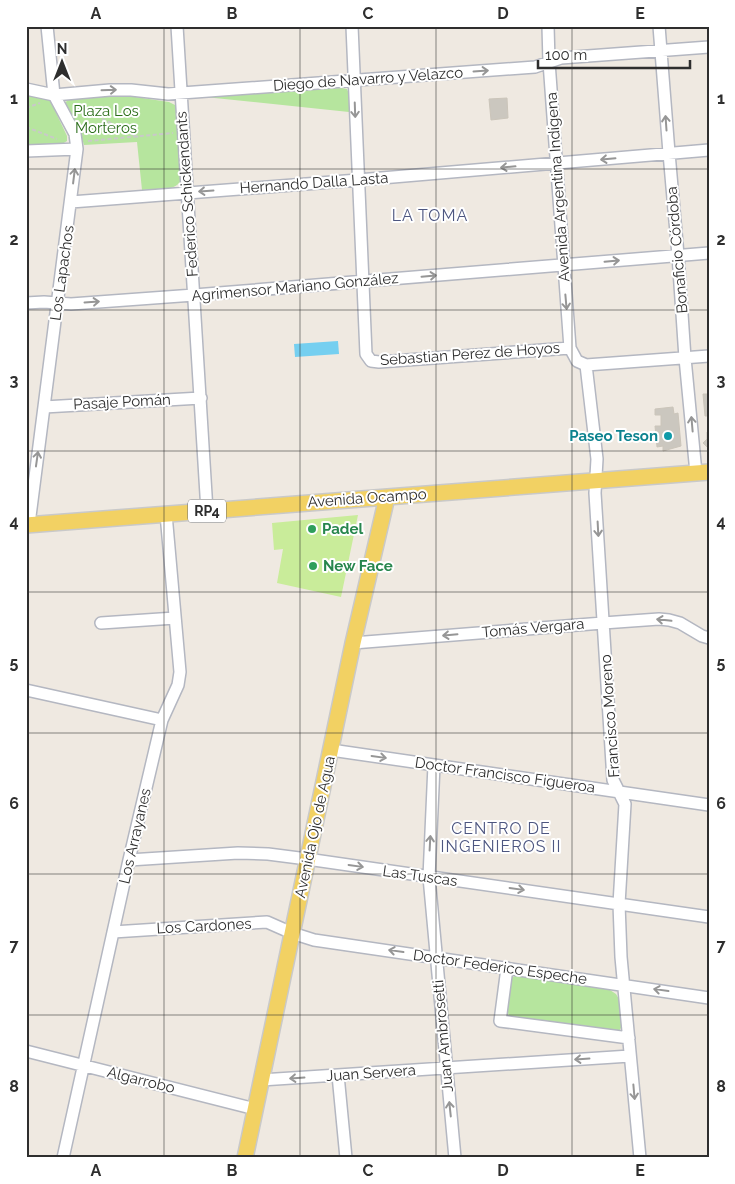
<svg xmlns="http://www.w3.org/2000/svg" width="735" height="1184" viewBox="0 0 735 1184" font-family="Raleway,sans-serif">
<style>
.green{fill:#b6e59e}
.pitch{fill:#c9ec9a}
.water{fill:#75cff0}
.building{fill:#cbc7bf;stroke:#cbc5ba}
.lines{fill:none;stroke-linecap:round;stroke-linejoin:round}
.minor-casing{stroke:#b4b7c1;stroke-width:14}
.major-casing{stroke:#c9c9c9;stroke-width:18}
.path{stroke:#c9c9c9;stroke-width:2;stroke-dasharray:4 2.5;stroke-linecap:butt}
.minor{stroke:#fff;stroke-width:11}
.major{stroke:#f2d163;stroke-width:15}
.oneway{stroke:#969696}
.grid{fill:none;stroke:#2e2e2e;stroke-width:1;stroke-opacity:0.55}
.culture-dot{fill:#0f9aa8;stroke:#fff;stroke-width:2}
.leisure-dot{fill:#2e9e5b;stroke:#fff;stroke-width:2}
.labels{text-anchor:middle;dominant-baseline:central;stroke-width:4;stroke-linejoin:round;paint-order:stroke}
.shield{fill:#fff;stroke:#6d6d6d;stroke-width:1}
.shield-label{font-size:14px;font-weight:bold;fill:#2e2e2e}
.street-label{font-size:15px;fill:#2e2e2e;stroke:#fff}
.park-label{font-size:15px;fill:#2c6e1b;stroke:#fff}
.culture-label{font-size:15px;font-weight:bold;fill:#0d838f;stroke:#fff;text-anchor:end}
.leisure-label{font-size:15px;font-weight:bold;fill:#27864d;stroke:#fff;text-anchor:start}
.neighbourhood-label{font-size:16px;letter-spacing:1px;fill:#4d5680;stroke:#fff}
.neatline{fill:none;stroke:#2e2e2e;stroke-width:2}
.grid-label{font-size:16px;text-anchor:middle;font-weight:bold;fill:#2e2e2e}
</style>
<rect width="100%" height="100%" fill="#efe9e1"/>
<path class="green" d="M342,88L347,89L349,94V112L205,97Z
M26,94L50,100L67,136V141L62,144L26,146Z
M113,95L129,96L169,102L175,105L177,110L181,181C172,193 155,189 142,190L137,142L84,145L81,135L66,106V102L69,98Z
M519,975L607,988L616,994L620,1001L623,1025L619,1031L515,1019L509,1016L506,1007L509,983L512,977Z"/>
<path class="pitch" d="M358,515L341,597L277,583L283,549L274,550L272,523Z"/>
<path class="water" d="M338,341L339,354L295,357L294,344Z"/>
<path class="building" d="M507,98L508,118L491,120L489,99Z
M703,394H709V416H705Z
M673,407L674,414L678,413L681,446L663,451V446L657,447L655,426H661V415H655V409Z
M707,432H709V445L707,447L703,443L707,439Z"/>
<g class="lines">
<g class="minor-casing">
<path id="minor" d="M177,26L207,511
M352,26L366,354L371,361L379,362L570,348
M548,26L549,62L570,348L577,361L586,365L709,356
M659,26L669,153L678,255L685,358L696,473
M26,89L54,95L110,90H131L168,94L535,67L561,58L709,47
M26,151L77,149
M71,202L358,180L709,150
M26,303L44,302L71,304L194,295L709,253
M586,365L597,459L595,493L613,780L625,804L619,904L621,957L640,1158
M44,407L201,398
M29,524L77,149L75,134L54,95L47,26
M101,623L175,618
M353,643L603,623L659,619L669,620L680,623L702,636L709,638
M26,690L162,720
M331,750L709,805
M434,765L429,877L455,1158
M129,860L238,853L268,854L307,859L709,917
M113,932L267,922L292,933L314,940L709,998
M507,968L500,1021L629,1038
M26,1051L255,1109
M338,1075L346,1158
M261,1080L630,1056
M63,1158L129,860L162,720L178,685L180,672L166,514"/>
</g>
<g class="major-casing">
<path id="major" d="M26,525L709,472
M245,1158L353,643L387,497"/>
</g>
<path class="path" d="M73,104L138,137
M26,108L40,103
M26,127L57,139
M88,141L173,133"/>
<use href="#minor" class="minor"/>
<use href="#major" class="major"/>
</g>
<defs><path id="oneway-shaft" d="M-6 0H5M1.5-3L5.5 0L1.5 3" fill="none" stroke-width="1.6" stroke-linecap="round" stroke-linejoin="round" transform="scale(1.25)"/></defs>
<g class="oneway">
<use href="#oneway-shaft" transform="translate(481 71) rotate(-4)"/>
<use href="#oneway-shaft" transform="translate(109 90) rotate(-2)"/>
<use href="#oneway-shaft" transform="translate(355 110) rotate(88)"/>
<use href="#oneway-shaft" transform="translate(666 123) rotate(-94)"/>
<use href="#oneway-shaft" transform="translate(608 159) rotate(175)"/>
<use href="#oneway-shaft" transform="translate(508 167) rotate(175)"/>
<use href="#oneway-shaft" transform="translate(74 176) rotate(-83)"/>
<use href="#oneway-shaft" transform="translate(206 191) rotate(176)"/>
<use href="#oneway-shaft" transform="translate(612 261) rotate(-5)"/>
<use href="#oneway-shaft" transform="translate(429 276) rotate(-5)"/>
<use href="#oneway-shaft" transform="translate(92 302) rotate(-4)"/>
<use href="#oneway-shaft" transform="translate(566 302) rotate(85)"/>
<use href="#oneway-shaft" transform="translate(692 424) rotate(-95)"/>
<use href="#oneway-shaft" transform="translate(37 459) rotate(-82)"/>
<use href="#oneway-shaft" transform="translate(598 529) rotate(87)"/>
<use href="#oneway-shaft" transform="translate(664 620) rotate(-174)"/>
<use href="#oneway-shaft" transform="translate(450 635) rotate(175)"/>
<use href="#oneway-shaft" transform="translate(379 757) rotate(8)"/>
<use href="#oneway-shaft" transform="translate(430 843) rotate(-87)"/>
<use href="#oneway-shaft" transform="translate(356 866) rotate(8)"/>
<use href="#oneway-shaft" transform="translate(517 889) rotate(8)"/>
<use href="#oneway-shaft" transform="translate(396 951) rotate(-172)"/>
<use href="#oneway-shaft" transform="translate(661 990) rotate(-172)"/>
<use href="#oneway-shaft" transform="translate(582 1059) rotate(176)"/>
<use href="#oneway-shaft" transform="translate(297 1078) rotate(176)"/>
<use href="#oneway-shaft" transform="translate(634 1092) rotate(85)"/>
<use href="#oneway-shaft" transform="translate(450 1109) rotate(-96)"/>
</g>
<path class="grid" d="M164,26V1158M300,26V1158M436,26V1158M572,26V1158M26,169H709M26,310H709M26,451H709M26,592H709M26,733H709M26,874H709M26,1015H709"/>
<circle class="culture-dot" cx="668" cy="436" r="5"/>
<g class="leisure-dot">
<circle cx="312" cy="529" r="5"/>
<circle cx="313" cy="566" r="5"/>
</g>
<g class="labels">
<rect class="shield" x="188" y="499.5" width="38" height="23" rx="4"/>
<g class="shield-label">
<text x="207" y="511">RP4</text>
</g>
<g class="street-label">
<text transform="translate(368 79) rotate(-4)">Diego de Navarro y Velazco</text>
<text transform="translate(314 183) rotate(-4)">Hernando Dalla Lasta</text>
<text transform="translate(558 187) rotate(-94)">Avenida Argentina Indígena</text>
<text transform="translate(187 194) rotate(-94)">Federico Schickendants</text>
<text transform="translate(677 250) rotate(-95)">Bonaficio Córdoba</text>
<text transform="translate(62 273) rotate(-82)">Los Lapachos</text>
<text transform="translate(295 287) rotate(-5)">Agrimensor Mariano González</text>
<text transform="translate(470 354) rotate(-4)">Sebastian Perez de Hoyos</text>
<text transform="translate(122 402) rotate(-3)">Pasaje Pomán</text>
<text transform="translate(367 498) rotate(-4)">Avenida Ocampo</text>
<text transform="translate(533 628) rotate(-5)">Tomás Vergara</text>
<text transform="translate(610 716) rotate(-94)">Francisco Moreno</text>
<text transform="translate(505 775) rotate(8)">Doctor Francisco Figueroa</text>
<text transform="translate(315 827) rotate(-78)">Avenida Ojo de Agua</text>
<text transform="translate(135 836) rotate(-77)">Los Arrayanes</text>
<text transform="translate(420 876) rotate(8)">Las Tuscas</text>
<text transform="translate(204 926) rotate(-3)">Los Cardones</text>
<text transform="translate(500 967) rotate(8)">Doctor Federico Espeche</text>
<text transform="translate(443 1036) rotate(-95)">Juan Ambrosetti</text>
<text transform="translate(371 1073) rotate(-4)">Juan Servera</text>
<text transform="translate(141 1080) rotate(14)">Algarrobo</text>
</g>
<g class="park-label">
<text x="106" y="111">Plaza Los<tspan x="106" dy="17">Morteros</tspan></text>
</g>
<g class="culture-label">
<text x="658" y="436">Paseo Teson</text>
</g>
<g class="leisure-label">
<text x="322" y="529">Padel</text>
<text x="323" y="566">New Face</text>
</g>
<g class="neighbourhood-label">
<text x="430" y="215">LA TOMA</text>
<text x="501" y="828">CENTRO DE<tspan x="501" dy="18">INGENIEROS II</tspan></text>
</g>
</g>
<rect width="735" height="1184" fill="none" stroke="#ffffff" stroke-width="55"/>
<g transform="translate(62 62)" stroke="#ffffff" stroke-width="4" paint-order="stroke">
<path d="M0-4L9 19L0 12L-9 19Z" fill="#2e2e2e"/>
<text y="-8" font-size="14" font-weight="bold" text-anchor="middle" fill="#2e2e2e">N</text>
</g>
<path d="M538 60v8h152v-8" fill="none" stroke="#2e2e2e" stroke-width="2.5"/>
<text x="545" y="60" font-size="15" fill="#2e2e2e" stroke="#ffffff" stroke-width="4" paint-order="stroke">100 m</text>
<rect x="28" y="28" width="680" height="1128" class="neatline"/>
<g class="grid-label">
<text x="96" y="19">A</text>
<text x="232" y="19">B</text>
<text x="368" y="19">C</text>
<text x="503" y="19">D</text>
<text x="640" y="19">E</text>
<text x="14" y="104">1</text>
<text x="721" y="104">1</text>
<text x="14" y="245">2</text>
<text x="721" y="245">2</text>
<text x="14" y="386">3</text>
<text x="721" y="386">3</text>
<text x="14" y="527">4</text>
<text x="721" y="527">4</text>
<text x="14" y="668">5</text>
<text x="721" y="668">5</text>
<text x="14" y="809">6</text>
<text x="721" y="809">6</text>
<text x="14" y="951">7</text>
<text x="721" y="951">7</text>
<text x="14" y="1092">8</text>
<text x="721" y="1092">8</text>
<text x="96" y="1176">A</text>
<text x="232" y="1176">B</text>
<text x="368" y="1176">C</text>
<text x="503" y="1176">D</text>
<text x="640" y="1176">E</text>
</g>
</svg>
